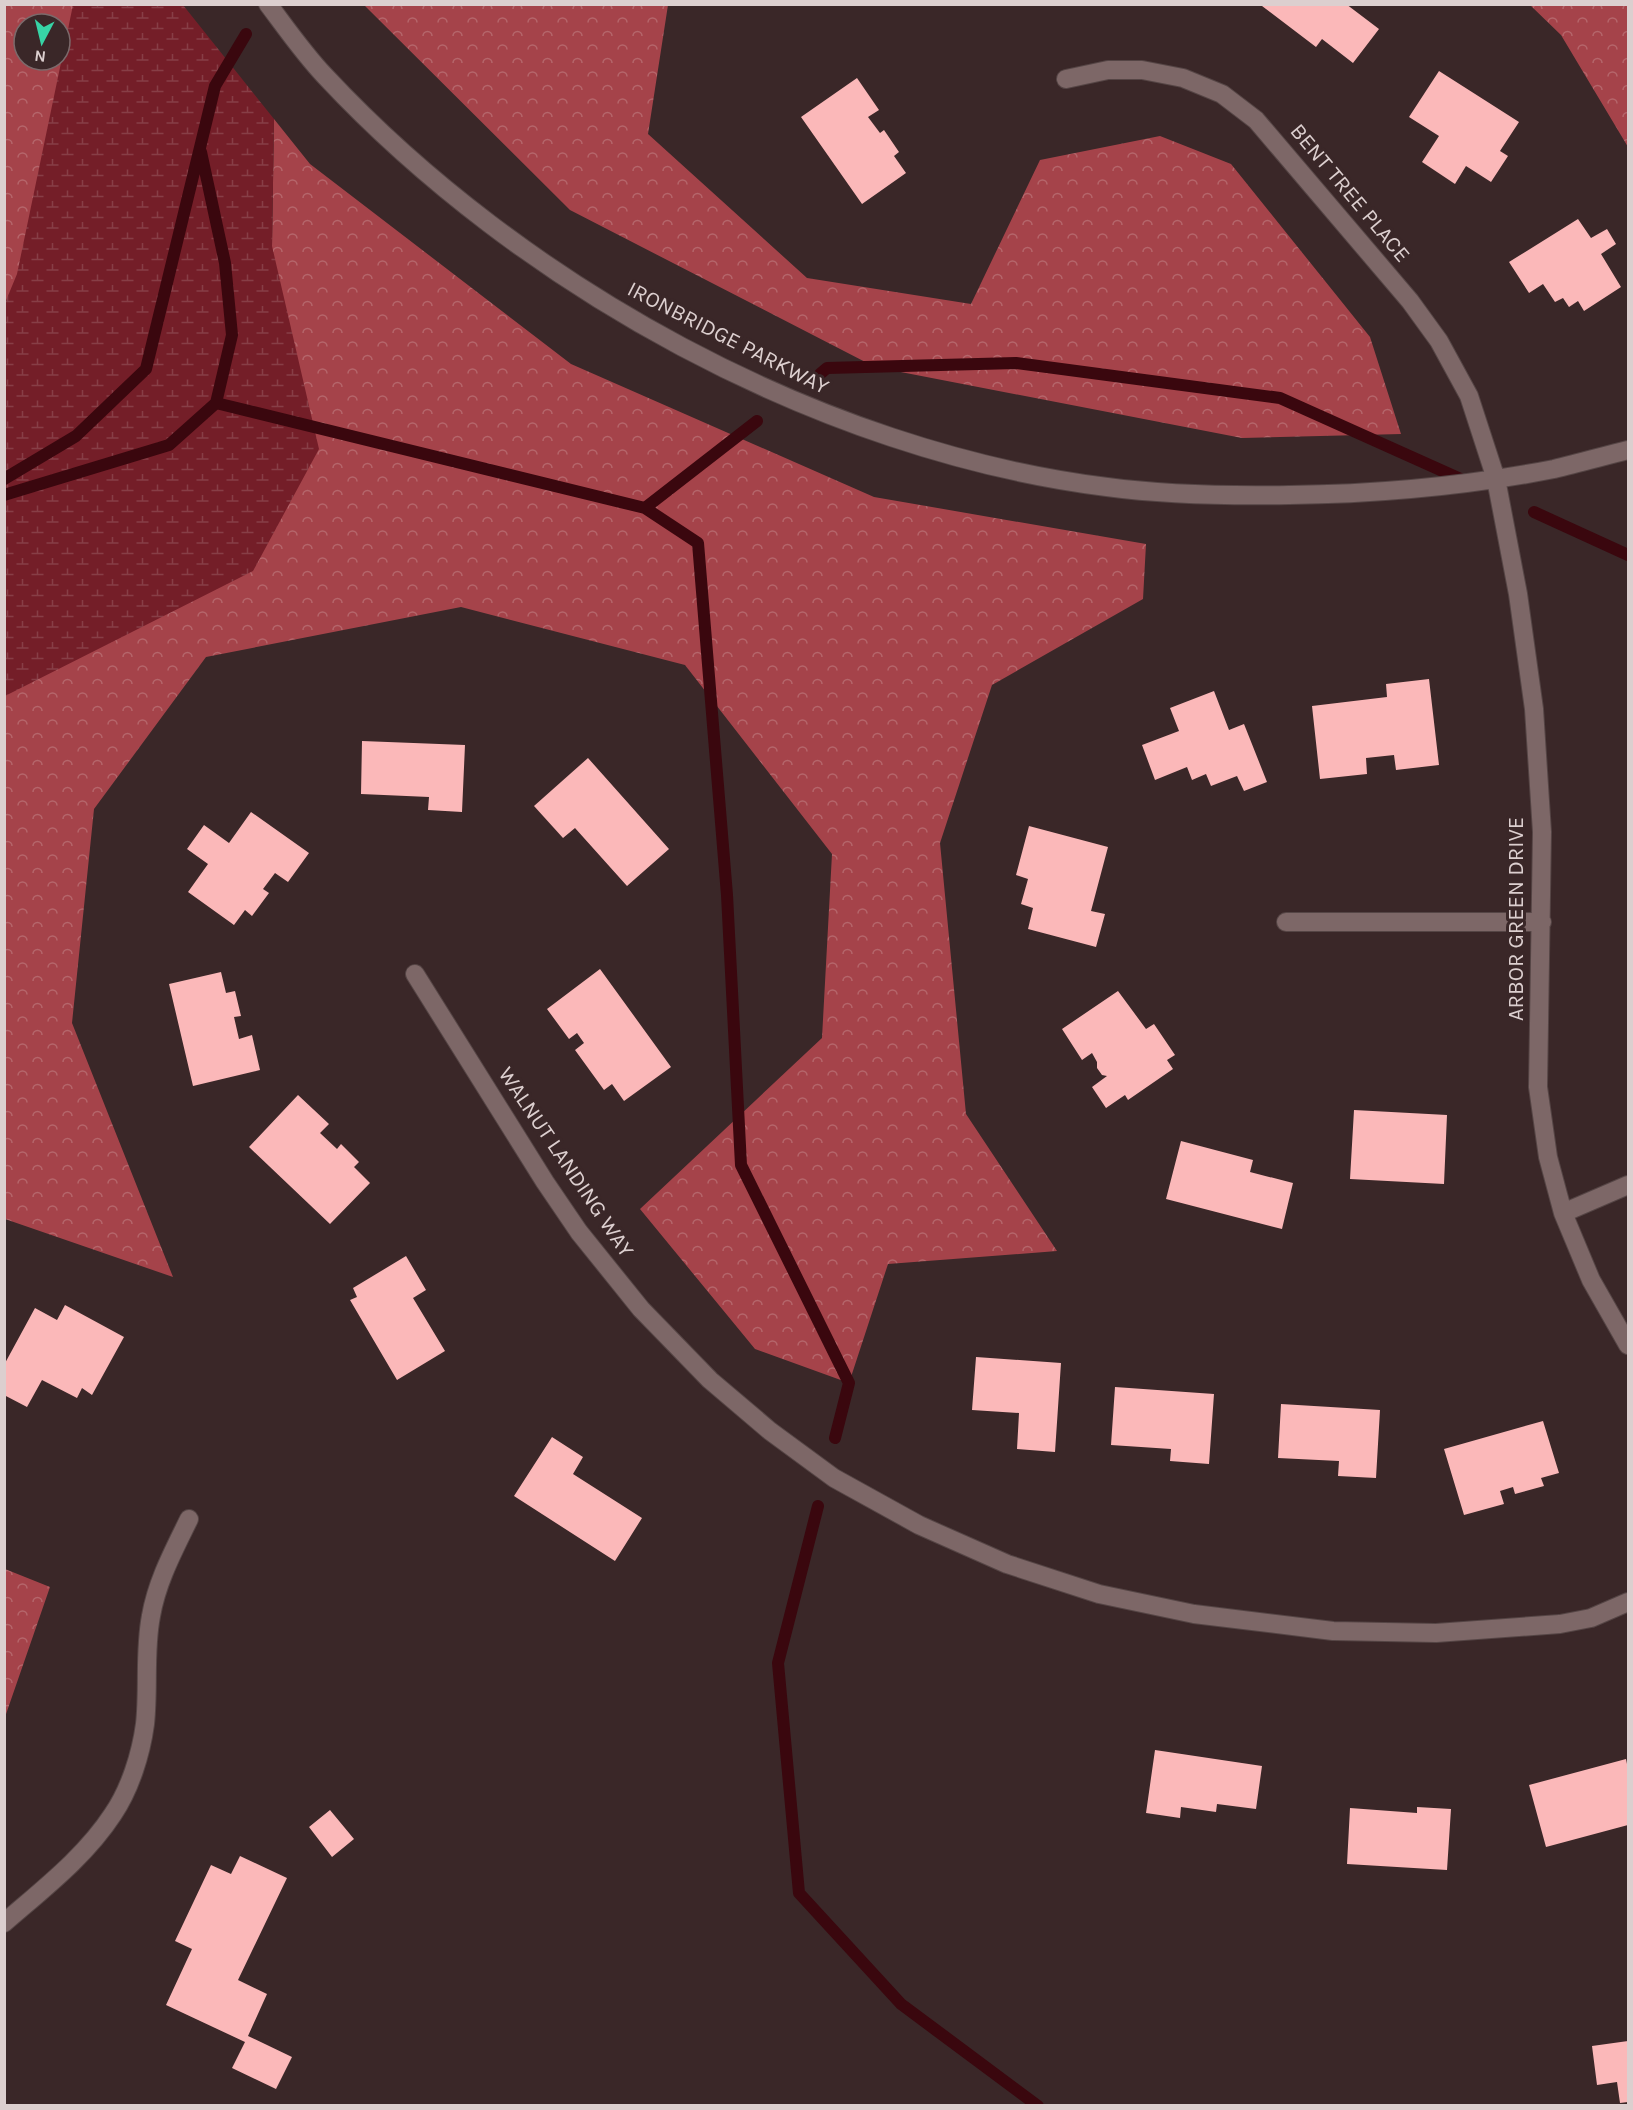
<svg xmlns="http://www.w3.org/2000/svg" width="1633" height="2110" viewBox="0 0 1633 2110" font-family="Karla,sans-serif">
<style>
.forest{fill:url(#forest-crowns);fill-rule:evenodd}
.wetland{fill:url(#wetland-marsh)}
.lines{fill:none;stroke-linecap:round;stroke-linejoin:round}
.stream{stroke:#3a070e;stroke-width:12}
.building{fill:#fbb8b9}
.minor-casing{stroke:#554545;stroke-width:20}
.minor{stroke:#7d6767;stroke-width:18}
.labels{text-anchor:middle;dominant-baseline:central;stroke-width:6;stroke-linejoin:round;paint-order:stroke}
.street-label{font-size:22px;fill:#dccfcf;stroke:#3a2728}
</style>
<defs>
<pattern id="forest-crowns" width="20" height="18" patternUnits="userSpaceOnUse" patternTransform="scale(1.5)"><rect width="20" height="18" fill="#a5434a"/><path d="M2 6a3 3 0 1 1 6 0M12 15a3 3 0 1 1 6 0" fill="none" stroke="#b5666b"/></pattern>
<pattern id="wetland-marsh" width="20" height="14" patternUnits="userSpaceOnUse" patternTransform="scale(1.5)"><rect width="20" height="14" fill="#741e28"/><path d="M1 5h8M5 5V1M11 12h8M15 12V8" fill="none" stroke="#873e46"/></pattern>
</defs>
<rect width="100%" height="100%" fill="#3a2728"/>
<path class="forest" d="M5,5H183L5,447ZM24,24H60V60H24Z
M364,5H668L648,134L807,278L971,304L1040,160L1160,136L1231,164L1370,337L1401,434L1242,438L875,367L570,210Z
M1530,5H1628V147L1561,35Z
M274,119L310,164L571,364L874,497L1146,544L1143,599L992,685L940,843L966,1114L1057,1251L888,1264L849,1383L755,1349L640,1209L822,1038L832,854L685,665L461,607L206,657L94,809L72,1023L173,1277L5,1219V589L272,246Z
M5,1569L50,1587L5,1717Z"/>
<path class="wetland" d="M73,5H183L274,119L272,246L319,449L253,571L5,696V303L17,274Z"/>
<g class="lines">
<path class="stream" d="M820,374L827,368L1016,363L1280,398L1465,481
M216,403L645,508L757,421
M4,479L76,436L146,369L215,86L246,34
M4,495L169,445L216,403L232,335L225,263L201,152
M645,508L698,543L727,895L741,1165L849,1383L835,1438
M1534,512L1628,555
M818,1506L778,1663L799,1893L901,2004L1038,2106"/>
</g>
<path class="building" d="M1263,4H1346L1379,29L1353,63L1322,39L1316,47L1262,6Z
M1439,71L1519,122L1500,151L1508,156L1491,182L1466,166L1455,184L1422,162L1439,136L1409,117Z
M857,78L879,110L868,117L880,133L884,130L899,152L894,156L906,173L862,204L801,117Z
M1578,219L1591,238L1607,229L1616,244L1601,254L1621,287L1584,311L1578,301L1569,307L1563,298L1555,302L1543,284L1529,293L1509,262Z
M1429,679L1439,765L1396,770L1394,755L1366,758L1367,774L1320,779L1312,706L1387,697L1386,684Z
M1214,691L1229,730L1244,724L1267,782L1244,791L1237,776L1211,786L1206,774L1192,780L1187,767L1155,780L1142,745L1179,731L1170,708Z
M362,741L465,745L462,812L428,810L429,797L361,794Z
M588,758L669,849L627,886L575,828L563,838L534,806Z
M251,812L309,853L288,882L275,873L263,889L269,893L252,916L245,910L234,925L188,892L208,864L187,849L204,825L229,843Z
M1029,826L1108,847L1091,911L1105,914L1096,947L1028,929L1033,908L1021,904L1028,879L1016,875Z
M600,969L671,1067L624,1101L612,1084L604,1090L575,1050L584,1043L577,1033L569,1039L547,1009Z
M221,972L226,993L235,991L241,1016L234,1017L239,1039L252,1035L260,1070L193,1086L169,984Z
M1118,991L1146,1029L1154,1024L1175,1055L1167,1060L1173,1069L1128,1100L1125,1095L1106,1108L1092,1087L1107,1076L1102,1075L1097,1068V1062L1092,1053L1082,1060L1062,1029Z
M298,1095L329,1124L320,1133L337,1149L341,1144L359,1162L354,1167L370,1183L330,1224L249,1147Z
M1354,1110L1447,1115L1444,1184L1350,1179Z
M1181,1141L1253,1160L1250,1172L1293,1183L1282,1229L1166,1199Z
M406,1256L426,1290L413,1298L445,1351L397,1380L350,1300L357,1297L353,1288Z
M65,1305L124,1337L92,1395L82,1388L77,1398L42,1380L27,1407L4,1395V1365L35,1308L57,1320Z
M976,1357L1061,1363L1055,1452L1017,1449L1019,1413L972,1410Z
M1115,1387L1214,1394L1209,1464L1170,1461L1171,1449L1111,1445Z
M1281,1404L1380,1410L1376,1478L1338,1476L1339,1461L1278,1458Z
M1543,1421L1559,1473L1541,1478L1544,1486L1515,1494L1513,1487L1500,1491L1504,1504L1464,1515L1444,1449Z
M552,1437L583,1457L573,1474L642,1518L615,1561L514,1496Z
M1155,1750L1262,1766L1256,1809L1217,1804L1216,1812L1181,1807L1180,1818L1146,1813Z
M1626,1759L1628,1769V1825L1546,1847L1529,1785Z
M1417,1807L1451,1809L1447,1870L1347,1864L1350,1808L1417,1813Z
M330,1810L354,1839L332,1857L309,1827Z
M240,1856L287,1878L238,1980L267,1994L248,2036L292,2057L276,2089L232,2068L245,2042L166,2005L192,1949L175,1941L211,1865L231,1874Z
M1628,2041V2102L1620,2103L1617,2082L1597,2085L1592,2046Z"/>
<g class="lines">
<g class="minor-casing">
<path id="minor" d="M268,4C286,28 304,54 325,76C521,286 820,451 1107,487C1167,495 1228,496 1289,495C1378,494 1467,486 1554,469C1579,463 1604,456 1628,450
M1066,79L1108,70H1142L1183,78L1222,94L1256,120L1410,301L1439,341L1469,396L1496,479L1518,594L1534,709L1542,832L1538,1087L1548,1157L1563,1213L1591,1280L1628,1345
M1286,922H1542
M415,974L545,1182L579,1232L641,1309L710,1380L770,1431L834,1478L919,1525L1007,1564L1099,1594L1194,1614L1333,1631L1436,1633L1560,1624L1591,1618L1628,1602
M1563,1213L1628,1185
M4,1923C43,1889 85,1857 113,1814C130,1789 141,1754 145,1724C149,1688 144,1652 151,1616C157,1581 174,1550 189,1519"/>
</g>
<use href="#minor" class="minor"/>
</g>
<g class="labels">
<g class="street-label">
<text transform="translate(1350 193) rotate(50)">BENT TREE PLACE</text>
<text transform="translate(728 338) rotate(27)">IRONBRIDGE PARKWAY</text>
<text transform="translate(1516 919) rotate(-90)">ARBOR GREEN DRIVE</text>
<text transform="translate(566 1162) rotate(56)">WALNUT LANDING WAY</text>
</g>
</g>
<rect width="1633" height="2110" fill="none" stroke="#dccfcf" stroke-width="12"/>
<g transform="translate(42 42) rotate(187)"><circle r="28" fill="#3a2728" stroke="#7b6a6b" stroke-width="1.5"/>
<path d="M0-4.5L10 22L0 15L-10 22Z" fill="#37d4a6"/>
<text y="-9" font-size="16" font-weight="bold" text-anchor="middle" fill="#dccfcf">N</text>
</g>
</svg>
